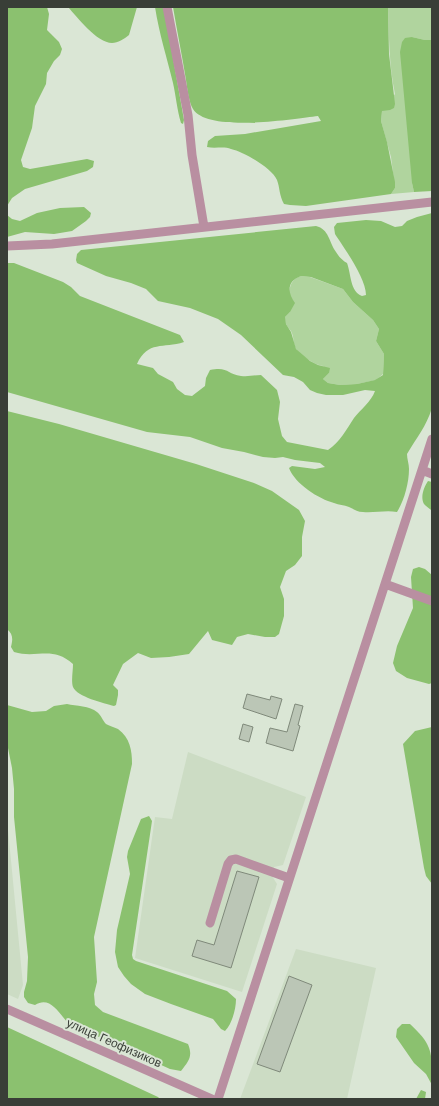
<svg xmlns="http://www.w3.org/2000/svg" width="439" height="1106" viewBox="0 0 439 1106" font-family="Arial,sans-serif">
<style>
.built{fill:#ccdcc4}
.green{fill:#b0d49e}
.forest{fill:#8bc16f;fill-rule:evenodd}
.building{fill:#bbc6b6;stroke:#7f897a}
.lines{fill:none;stroke-linecap:round;stroke-linejoin:round}
.minor{stroke:#b98fa1;stroke-width:9}
.labels{text-anchor:middle;dominant-baseline:central;stroke-width:4;stroke-linejoin:round;paint-order:stroke}
.street-label{font-size:12px;fill:#393e37;stroke:#dae6d5}
</style>
<rect width="100%" height="100%" fill="#dae6d5"/>
<path class="built" d="M188,752L306,797L283,865L274,867L272,876L277,884L242,992L135,958L155,817L172,819Z
M7,819L23,985L18,999L7,994Z
M296,949L376,968L347,1099H240Z"/>
<path class="green" d="M388,7H432V40H425L412,37V183L414,192L391,194L395,188L391,157L381,121L382,111L395,94C389,65 389,37 388,7Z
M301,276L310,277L343,289L353,302L373,320L379,329L376,341L384,354L383,374L376,380L357,384L340,385L328,383L323,379L329,373L323,366C315,365 301,356 296,349C293,344 294,336 291,331C287,326 285,324 285,317L290,312C290,298 285,281 301,276Z"/>
<path class="forest" d="M7,7H47L49,14L47,30L59,42L62,49L60,55L54,61L47,73L46,84L35,106L32,128L21,160L23,167L30,169L87,159L94,161L93,167L87,171L25,189L12,198L7,206Z
M68,7H137L129,35C124,39 118,43 112,43C97,43 77,17 68,7Z
M155,7H164L184,120L183,124L181,123C177,110 176,96 173,83C167,58 159,33 155,7Z
M173,7H388L389,54L395,104L394,108L390,110L382,111L381,121L387,142L395,182V188L391,194L306,206L290,205L284,204C279,195 280,188 277,180C272,168 244,152 231,149C224,146 215,149 207,147L208,141L215,136L245,134L321,121L318,116C292,119 208,133 193,109C189,103 187,87 186,80C182,55 177,31 173,7Z
M412,37L425,40H432V191L414,192L412,183L400,52L402,42L405,38Z
M84,207L91,213L90,217L86,221L72,231L54,234L25,232L7,237V215L12,219L20,221L37,213L60,208Z
M432,213V408C426,427 417,437 407,454C407,459 409,464 409,469C409,483 404,501 397,512C386,510 374,513 363,512C357,512 354,509 349,507C344,505 339,505 334,503C319,499 295,484 289,468L292,466L315,469L325,467L320,463L295,460L283,457L275,458L263,457L244,452L222,448L190,437L147,432L7,392V263H14L63,282L71,287L80,296L180,335L184,342C163,349 148,340 137,364L153,368L158,374L173,382L177,389L185,395L192,396L205,386L206,378L210,370C228,366 227,374 241,376C248,377 255,375 261,375L277,390L280,402L278,419L282,436L287,442L328,450C340,442 346,430 354,418C361,409 371,402 375,391L365,390L343,395H326L317,393L310,390L303,382L294,377L283,375L241,335L218,319L190,308L158,301L146,289L131,283L106,276L77,263L76,260L77,254L81,250L316,226C329,229 329,242 336,252C339,257 343,261 347,263C351,273 350,292 362,296L366,295C366,278 344,248 335,234L334,227L337,223L366,220L381,221L395,227L402,226L407,221L417,217ZM301,276L311,277L343,289L353,302L373,320L379,329L376,341L384,354L383,375L375,380L357,384L340,385L328,383L323,379L329,373L330,368L318,365L310,361L296,349L291,332L286,324L285,317L290,312L295,303C287,292 287,281 301,276Z
M7,411L59,424L196,464L254,483L272,491L299,510L305,521L302,537V556L295,565L286,571L280,587L284,599V616L279,634L275,637H265L248,634L237,637L232,645L212,640L208,631L189,654L169,657L151,658L138,653L123,664L113,685L118,690V695L116,705L114,706C104,703 77,697 73,687C71,681 73,671 73,664C52,645 37,659 14,652L11,647C13,639 13,634 7,629Z
M428,481L432,482V511C430,509 426,506 424,504C420,497 424,487 428,481Z
M419,567L425,569L432,575V683L429,684L407,678L396,671L393,663L397,646L413,608L411,577L413,569Z
M67,704C76,706 90,706 97,712C101,715 103,721 106,724C109,726 114,727 118,729C130,738 132,750 132,764L94,937L97,982L94,994L95,1005L103,1012L188,1044C193,1056 189,1061 181,1071L170,1069L68,1023C58,1012 50,996 35,1005L28,1003L24,997V992L27,981L28,957L14,817V789L12,768L7,743V705L32,712L46,711L54,706Z
M432,727V884L426,876L424,868L403,744L415,731Z
M149,816L152,821L132,955L133,959L136,961L227,991L236,999C236,1009 232,1024 225,1031L221,1029L213,1019L171,1004L145,994L131,984L124,976L118,967L115,952L117,930L130,874L127,857L128,851L141,819Z
M402,1024H410C434,1046 432,1054 432,1085L426,1074L414,1063L396,1037L397,1029Z
M7,1027L158,1097L160,1099H7Z
M421,1090L426,1092L425,1099H416Z"/>
<path class="building" d="M247,694L270,700L271,696L282,699L276,719L243,708Z
M295,704L303,706L298,725L300,726L293,751L266,743L270,728L287,732Z
M243,724L253,727L249,742L239,739Z
M237,871L259,877L231,968L192,956L197,940L214,945Z
M289,976L312,985L280,1072L257,1064Z"/>
<g class="lines">
<path class="minor" d="M167,7L188,115L192,155L204,227
M7,246L52,244L432,202
M422,470L432,474
M385,584L432,601
M210,923L228,864L231,860L236,859L289,878
M7,1009L212,1099
M218,1099L432,439"/>
</g>
<g class="labels">
<g class="street-label">
<text transform="translate(114 1043) rotate(24)">улица Геофизиков</text>
</g>
</g>
<rect width="439" height="1106" fill="none" stroke="#393e37" stroke-width="16"/>
</svg>
